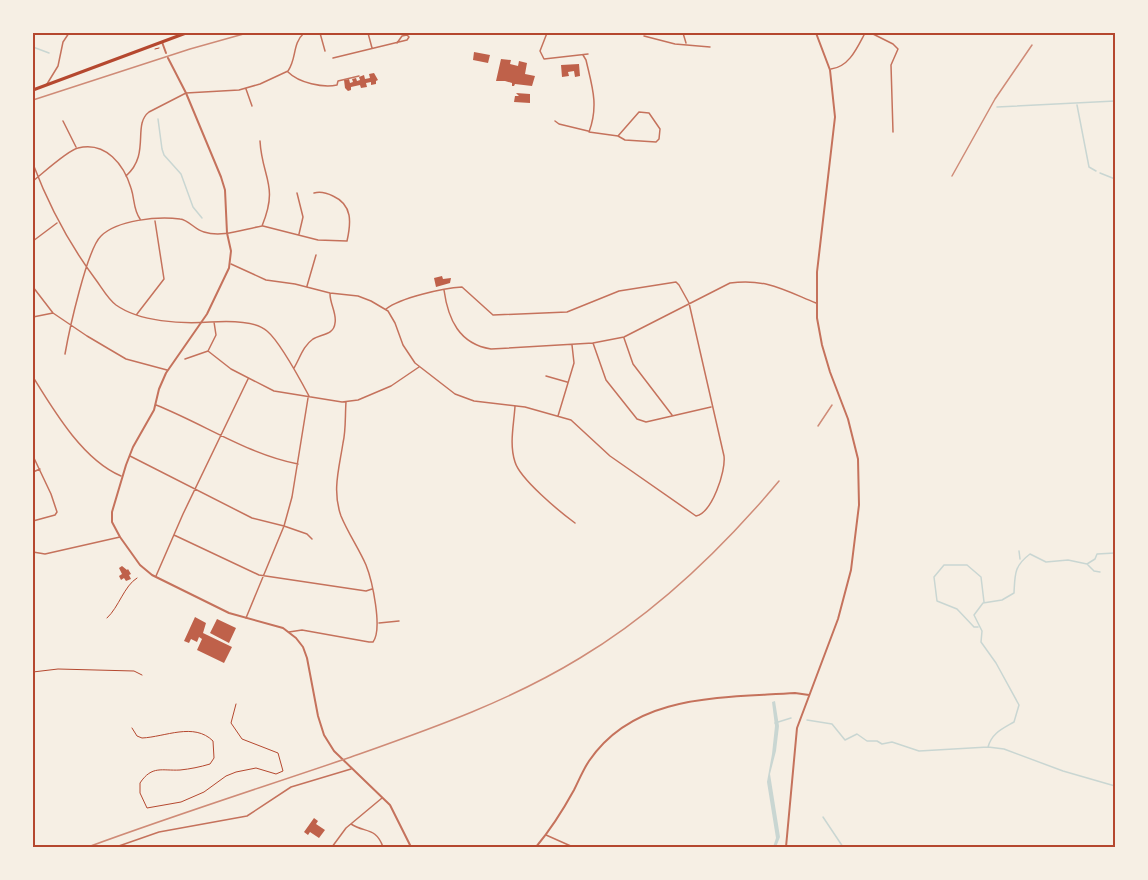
<svg xmlns="http://www.w3.org/2000/svg" width="1148" height="880" viewBox="0 0 1148 880" font-family="'Roboto Condensed',sans-serif">
<style>
.water{fill:#c9d6d2}
.lines{fill:none;stroke-linecap:round;stroke-linejoin:round}
.stream{stroke:#c9d6d2;stroke-width:1.5}
.building{fill:#bf614a}
.path{stroke:#b5482f;stroke-width:1}
.minor{stroke:#c5725c;stroke-width:1.5}
.tertiary{stroke:#c5725c;stroke-width:2}
.primary{stroke:#b5482f;stroke-width:3}
.rail{stroke:#cf8b77;stroke-width:1.5}
.neatline{fill:none;stroke:#b5482f;stroke-width:2}
</style>
<rect width="100%" height="100%" fill="#f6efe4"/>
<path class="water" d="M775,701L779,726L776,751L770,774L780,837L776,847H773L776,838L767,782L772,754L775,726L772,702Z"/>
<g class="lines">
<path class="stream" d="M33,47L49,53
M1077,105L1089,167L1096,171
M997,107L1115,101
M158,119L162,149L164,155L181,174L193,207L202,218
M1100,173L1115,179
M1019,551L1020,559
M1088,565L1094,571L1100,572
M978,627H974L957,609L937,601L934,577L944,565H967L981,577L984,602
M807,720L832,724L845,740L857,734L867,741H877L882,744L892,742L919,751L988,747L1004,749L1063,771L1115,786
M775,723L791,718
M988,747C992,733 1002,729 1014,722L1019,705L996,663L981,642L982,631L974,615L983,603L1002,600L1014,593C1015,574 1014,566 1030,554L1046,562L1068,560L1087,564L1095,559L1097,554L1115,553
M823,817L843,847"/>
</g>
<path class="building" d="M474,52L490,55L488,63L473,60Z
M501,59L511,60L510,64L518,66L519,61L527,63L525,74L535,76L532,86L515,84L514,86H512V83L505,81H496Z
M579,64L580,76L575,77L574,71L568,72L569,76L562,77L561,65Z
M374,73L378,80L376,81V84L371,85V82L366,83L367,87L361,88L360,85L351,87V90L348,91L345,88L344,80L349,79L350,83L353,82L352,79L356,78L357,81L360,80L359,77L364,75L365,79L370,78L369,74Z
M516,93L530,94V103L514,102L515,96H519Z
M442,276L443,279L451,278L450,283L436,287L434,278Z
M122,566L127,570L128,569L131,574L129,575L131,579L126,581L124,578L121,580L119,576L122,574L119,568Z
M195,617L206,623L203,633L232,647L224,663L197,650L202,639L199,637L197,642L191,639L189,643L184,641Z
M217,619L236,628L229,643L210,633Z
M314,818L318,821L316,824L325,830L319,838L310,832L308,835L304,832Z"/>
<g class="lines">
<path class="path" d="M191,34L195,33
M155,49L159,48
M107,618C119,607 124,586 137,578
M33,672L58,669L134,671L142,675
M132,728L137,736L142,738C165,737 194,722 213,741L214,758L210,764C200,767 190,769 180,770C162,771 152,765 140,783V793L147,808L181,802L204,792L226,776L236,772L256,768L276,774L283,771L278,753L242,739L231,723L236,704"/>
<path class="minor" d="M320,33L325,51
M368,33L372,48
M547,33L540,51L544,59L588,54
M683,33L686,43
M871,33L893,44L898,49L891,65L893,132
M644,36L675,44L710,47
M583,55L586,60C592,86 599,105 589,132L618,136L625,140L656,142L659,139L660,129L649,113L639,112L618,136
M333,58L407,40L409,37L407,35L402,36L397,43
M831,69C849,67 857,48 865,33
M288,71C297,58 292,44 304,33
M288,72C299,83 323,88 337,85L338,81L359,76
M47,84L58,66L63,42L69,33
M246,89L252,106
M63,121L76,147
M555,121L559,124L588,131
M33,164C49,206 69,244 96,280C102,288 108,299 116,305C140,322 181,324 210,322C225,321 255,320 267,331C279,341 301,381 309,396
M126,176C151,154 132,125 149,112L186,93L239,90L260,84L288,71
M33,181C42,174 68,150 78,148C106,141 124,165 131,188C135,200 133,209 140,219
M297,193L303,217L299,234
M263,226L318,240L347,241C351,223 353,205 333,196C327,193 321,191 314,193
M33,241L57,223
M231,264L266,280L295,284L330,293L358,296L371,301L388,311L395,323L403,345L415,363L455,394L474,401L525,407L571,420L610,456L696,516C712,513 726,471 724,456L689,303L679,285L676,282L619,291L567,312L493,315L462,287C443,288 400,298 386,309
M307,286L316,255
M33,287L53,313L87,336L126,359L167,370
M444,290C448,319 459,344 491,349L593,343L624,337L730,283C765,278 784,290 816,303
M137,314L164,279L155,221
M33,317L53,313
M624,338L633,364L672,415
M593,343L606,380L637,419L646,422L711,407
M208,351L231,369L274,391L342,402L358,400L391,386L419,367
M65,354C69,331 87,249 101,236C117,220 158,216 180,219C189,220 195,230 204,232C222,238 244,229 262,226C279,185 262,178 260,141
M185,359L208,351L216,335L214,322
M294,368C300,358 303,346 313,339C321,334 334,335 335,323C337,314 330,304 330,294
M546,376L567,382
M33,377C54,411 83,460 121,476
M156,405C204,424 247,454 298,464
M515,406C514,424 509,444 515,462C520,479 560,512 575,523
M558,416L574,363L572,345
M33,456L51,494L57,512L55,515L33,521
M130,456L252,518L284,526L307,534L312,539
M33,472L40,469
M174,535L259,575L366,591L372,589
M33,552L45,554L120,537
M156,576L183,514L248,379
M246,618L284,526L292,497L308,398
M379,623L399,621
M289,632L302,630L369,642H373C383,629 372,580 366,565C359,549 348,533 341,516C332,491 339,469 343,443C346,430 345,416 346,402
M351,824C365,833 376,827 383,847
M546,835L573,847
M116,847L159,832L247,816L291,787L351,769
M332,847L346,828L382,798"/>
<path class="tertiary" d="M162,42L166,53
M168,58L186,93L221,177L225,190L227,233L231,251L229,268L207,314L166,373L159,389L154,410L133,447L126,465L112,512V522L120,537L140,565L152,575L229,613L283,628L296,638L303,647L307,658L318,716L324,735L334,751L390,805L411,847
M536,847C551,829 563,810 574,790C579,780 583,770 589,761C635,693 722,698 795,693L809,695
M786,847L797,728L838,619L851,570L859,505L858,459L848,419L830,372L822,345L817,318V272L835,117L830,70L816,33"/>
<path class="primary" d="M33,90L186,33"/>
<path class="rail" d="M33,100L190,49L247,33
M952,176L995,99L1032,45
M818,426L832,405
M88,847C175,815 263,787 351,757C430,729 508,702 580,658C657,612 722,549 779,481"/>
</g>
<rect width="1148" height="880" fill="none" stroke="#f6efe4" stroke-width="69"/>
<rect x="34" y="34" width="1080" height="812" class="neatline"/>
</svg>
